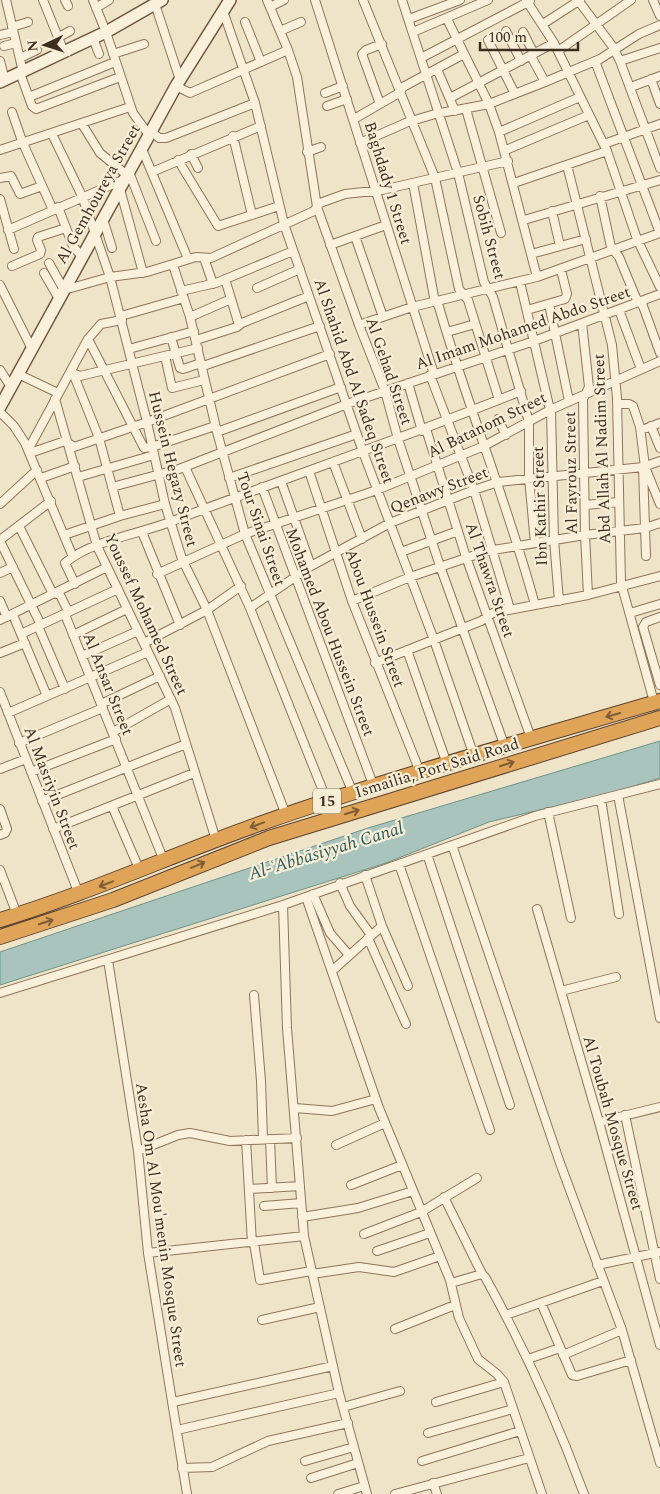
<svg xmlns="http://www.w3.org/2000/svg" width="660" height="1494" viewBox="0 0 660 1494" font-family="Spectral,serif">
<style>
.water{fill:#a9c4bc;stroke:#6f938a}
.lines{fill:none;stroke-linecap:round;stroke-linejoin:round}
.street-casing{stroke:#8d765c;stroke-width:10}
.secondary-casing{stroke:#6f573f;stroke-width:14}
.highway-casing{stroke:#5b4430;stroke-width:16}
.street{stroke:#faf1dc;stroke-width:8}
.secondary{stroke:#faf1dc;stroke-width:11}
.highway{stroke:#e0a458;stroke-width:14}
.oneway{stroke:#7e5d36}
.labels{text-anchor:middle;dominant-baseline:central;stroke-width:4.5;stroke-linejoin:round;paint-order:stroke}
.shield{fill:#f7eed8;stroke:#756857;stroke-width:1}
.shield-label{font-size:15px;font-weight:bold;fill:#3d2e20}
.street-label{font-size:16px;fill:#3d2e20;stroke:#f7eed8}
.water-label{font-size:18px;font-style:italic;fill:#2f5d5a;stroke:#f7eed8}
</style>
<rect width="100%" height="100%" fill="#f0e4c8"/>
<path class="water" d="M660,741V778L611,793L489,822L386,863L0,985V952L368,828Z"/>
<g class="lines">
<g class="street-casing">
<path id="street" d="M6,0L23,72
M43,0L64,52
M65,0L68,6
M93,0L106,32L133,113L149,135
M267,0L288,50L297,77L317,207L359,325L385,391L398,439L440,566L505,747
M315,0L434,374
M363,0L435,178L459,289L468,300L499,400
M402,0L458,173L484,282L493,297L529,422V478L535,543
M526,0L554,43L607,151L637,239L660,287
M578,0L613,47L620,61L660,168
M653,0L660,16
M155,4L180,80
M270,7L284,0
M96,8L109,0
M223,11L255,103L284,224L363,452L434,640L474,756
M409,19L460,0
M447,19L489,104L499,132L537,277
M245,22L261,62
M543,24L580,0
M12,27L28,22
M280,31L301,22
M506,31L521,61
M413,32L488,0
M523,32L534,54
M0,35L13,32
M59,37L70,31
M93,38L99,54
M488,40L515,94
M4,46L16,43
M558,51L631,0
M113,54L144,44
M531,56L545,82
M20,58L37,50
M421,58L530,1
M0,61L5,80
M620,61L660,48
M437,69L455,111
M20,73L32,106L36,109L120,77
M651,79L660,104
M176,86L190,93L288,50
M631,87L660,76
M325,93L343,86
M29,97L115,62
M450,98L554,43
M380,104L362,54L366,50L382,44
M327,106L347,99
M466,109L501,233
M12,112L22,141L53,210
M354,119L399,93L403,87L464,54
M82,124L100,153L127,175
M151,131L159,138H166L255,103
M499,132L580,97
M52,134L82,196L110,277L147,422L165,504L182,559L207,610L286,815
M233,136L252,215
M360,143L408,122L435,114L489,104L545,82L600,59L639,34L660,25
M604,144L660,124
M142,149L188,259
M0,150L130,107
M506,150L589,115
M307,152L321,147
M191,154L198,168
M178,160L218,226L279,206
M567,165L612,345L617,398L621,583L654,702
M129,172L156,241
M152,172L261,126
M0,178L11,176L20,194L42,186
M413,183L434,297L439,307C468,408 508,504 535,605
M514,183L607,151
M120,189L143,273
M600,196L611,247L619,257L636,298L643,306L660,353
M0,199L14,249
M58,207L73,246L82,257
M552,211L560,246
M103,219L112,248
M524,220L660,180
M8,230L125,179
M355,236L383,317
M330,245L386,225
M531,254L586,239
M204,258L213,284
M49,263L64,290L110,277L147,272L196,257L211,258L314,211L320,203L345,194L382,190L508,161
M173,265L190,317L217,432L245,534L353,793
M12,266L40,254L41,250L37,240L38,237L66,228
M44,273L59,299
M225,279L239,325
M520,282L550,410
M0,285L32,349
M257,288L300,269
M181,291L216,283L293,251
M549,304L569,401
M527,310L565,299L567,294L561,270
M619,310L641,369
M121,316L184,298
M190,317L231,299
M582,323L589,387L583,399L585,535L588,595
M359,325L412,307L537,277L660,233L595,61
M447,332L475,324
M171,337L180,368L183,369L198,364L206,365L320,326
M88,339L144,448L152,447L215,426
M196,340L237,327L242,323L309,296
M129,349L194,331
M165,356L172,388L204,380
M0,370L11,387
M72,373L80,376L198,348
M73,373L99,438L120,516
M18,374L58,393
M430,375L474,490L510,609
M408,383L422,431
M55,399L97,546L175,708L216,840
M618,404H629L633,406L640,427L645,467L660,504
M551,410L554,540L559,601
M0,412L14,426L25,443L73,557
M498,419L506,435
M651,426L660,448
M647,428L660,423
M426,429L466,557L531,738
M217,432L341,387
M28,450L88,339L101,324L122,320
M30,453L65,441L74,447L147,422L330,354
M333,462L362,539
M185,467L250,608L327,801
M643,469L646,556
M309,471L352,601L420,772
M78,477L154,455
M41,478L75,466
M229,478L357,434
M281,481L311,566
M112,487L179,469L347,404L534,341L660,294
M262,487L374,787
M0,504L37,470
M585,505L618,502
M19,526L52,592L60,595L67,609L66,617L164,861
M142,532L180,625
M64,535L120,516L165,504
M0,540L51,501
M0,541L41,625
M401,552L458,531
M0,573L13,567
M157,574L245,534L377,490L484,446L550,410L660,361
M75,584L65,563C90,541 139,534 170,522C287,477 405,438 521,391
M0,601L7,617
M352,601L410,577L487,551L585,535L645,528L660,523
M250,608L311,566L390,523L474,490L498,482L643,467L660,461
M630,613L660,604
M13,615L47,696
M660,617L646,622L643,627L660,685
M0,620L107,567
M38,626L65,689
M21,634L118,589
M73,635L127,609
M144,643L207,610L241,586
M407,650L447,764
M0,653L25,643
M82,656L138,631
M375,663L481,621L493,613L588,595L660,576
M0,692L79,894
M101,704L160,676
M8,713L148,652
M113,732L171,699
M19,743L103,708
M0,769L26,759
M31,772L116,739
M618,795L660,1018
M601,799L619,914
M42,801L186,744
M112,806L140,871
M0,809L7,829L5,833L0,835
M548,812L571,918
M53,829L194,773
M452,845L560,1163L622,1330L660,1463
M427,854L510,1105
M399,864L490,1130
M0,870L18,917
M365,875L382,926L408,986
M340,883L350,906L371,935
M313,894L330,933L349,955
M306,897L379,1108L450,1280L459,1318L478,1359L497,1374L504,1382L542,1494
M283,905L287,1028L304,1236L339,1393L367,1494
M537,909L599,1122L660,1345
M368,938L406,1024
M108,960L138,1151L148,1253L187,1494
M332,971L382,926
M561,991L616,977
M0,993L283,905L535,816L660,784
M254,995L261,1081L263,1139
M295,1108L332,1111L376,1099
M625,1115L660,1279
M599,1122L660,1107
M270,1139L272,1188
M246,1140L252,1243
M336,1145L385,1123
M138,1151L178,1135L190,1133L230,1141L297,1138
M351,1185L402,1165
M249,1189L300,1186
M444,1197L482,1274
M264,1206L301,1203
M302,1217L358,1208L413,1191
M364,1234L421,1212L477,1178
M254,1243L260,1280L311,1271
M377,1251L430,1233
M148,1253L304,1236
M597,1265L660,1252
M312,1274L359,1267L394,1272L440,1256
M451,1283L482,1274L485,1277C524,1347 556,1418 584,1494
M541,1303L572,1375L577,1376L631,1360
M506,1315L603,1281
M262,1320L320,1307
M395,1329L455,1305
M563,1355L622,1330
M528,1359L560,1348
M173,1402L333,1366
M436,1402L504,1382
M343,1407L400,1391
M177,1430L339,1393
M428,1433L513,1409
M305,1461L354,1447
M422,1461L520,1431
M182,1468L212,1467L268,1441L348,1423
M311,1478L358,1463
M433,1483L437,1494
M338,1494L364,1486
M395,1494L529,1458"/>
</g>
<g class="secondary-casing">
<path id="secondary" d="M0,82L106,32L162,0
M0,407L176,86L230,0"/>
</g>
<g class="highway-casing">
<path id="highway" d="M0,920C89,893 174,854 262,823C393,777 527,740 660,701
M0,937L113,900L269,838L660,718"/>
</g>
<use href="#street" class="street"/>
<use href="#secondary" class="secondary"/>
<use href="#highway" class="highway"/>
</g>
<defs><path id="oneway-shaft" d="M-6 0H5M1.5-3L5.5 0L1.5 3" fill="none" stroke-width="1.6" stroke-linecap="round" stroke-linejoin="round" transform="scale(1.25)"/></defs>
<g class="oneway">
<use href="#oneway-shaft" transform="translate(613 715) rotate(164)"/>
<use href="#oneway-shaft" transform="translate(507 764) rotate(-18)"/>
<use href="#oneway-shaft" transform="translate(352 812) rotate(-17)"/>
<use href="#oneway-shaft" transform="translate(257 825) rotate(160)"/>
<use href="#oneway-shaft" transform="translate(198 865) rotate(-23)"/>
<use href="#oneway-shaft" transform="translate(106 884) rotate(159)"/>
<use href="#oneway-shaft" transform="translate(46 922) rotate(-18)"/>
</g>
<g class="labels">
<rect class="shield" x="313" y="788.5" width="28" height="25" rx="4"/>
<g class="shield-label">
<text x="327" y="801">15</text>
</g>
<g class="street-label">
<text transform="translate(388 183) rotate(73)">Baghdady 1 Street</text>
<text transform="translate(98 194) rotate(-61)">Al Gemhoureya Street</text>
<text transform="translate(489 237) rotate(75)">Sobih Street</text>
<text transform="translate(523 328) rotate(-19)">Al Imam Mohamed Abdo Street</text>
<text transform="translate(389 371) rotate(71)">Al Gehad Street</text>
<text transform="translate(354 381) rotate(71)">Al Shahid Abd Al Sadeq Street</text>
<text transform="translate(487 425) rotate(-26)">Al Batanom Street</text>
<text transform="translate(602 449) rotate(-92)">Abd Allah Al Nadim Street</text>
<text transform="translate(173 469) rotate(76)">Hussein Hegazy Street</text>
<text transform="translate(571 473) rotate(-91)">Al Fayrouz Street</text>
<text transform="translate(439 490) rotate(-21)">Qenawy Street</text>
<text transform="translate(540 506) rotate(-92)">Ibn Kathir Street</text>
<text transform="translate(261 529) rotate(71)">Tour Sinai Street</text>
<text transform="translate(490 580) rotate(71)">Al Thawra Street</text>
<text transform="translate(146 614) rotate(65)">Youssef Mohamed Street</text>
<text transform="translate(375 618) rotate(70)">Abou Hussein Street</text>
<text transform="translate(330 632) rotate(69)">Mohamed Abou Hussein Street</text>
<text transform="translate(108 684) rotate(68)">Al Ansar Street</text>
<text transform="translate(437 768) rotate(-17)">Ismailia, Port Said Road</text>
<text transform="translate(52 788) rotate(69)">Al Masriyin Street</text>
<text transform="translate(613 1123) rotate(74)">Al Toubah Mosque Street</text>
<text transform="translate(161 1225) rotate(82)">Aesha Om Al Mou'menin Mosque Street</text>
</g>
<g class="water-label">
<text transform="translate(326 851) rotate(-17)">Al-ʿAbbāsiyyah Canal</text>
</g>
</g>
<g transform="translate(45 45) rotate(266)" stroke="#f7eed8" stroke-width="4" paint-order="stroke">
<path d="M0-4L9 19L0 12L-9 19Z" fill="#3d2e20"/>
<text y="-8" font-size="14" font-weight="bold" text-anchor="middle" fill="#3d2e20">N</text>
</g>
<path d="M480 42v8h98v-8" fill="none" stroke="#3d2e20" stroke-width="2.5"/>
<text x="488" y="42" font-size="15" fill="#3d2e20" stroke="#f7eed8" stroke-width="4" paint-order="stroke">100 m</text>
</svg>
